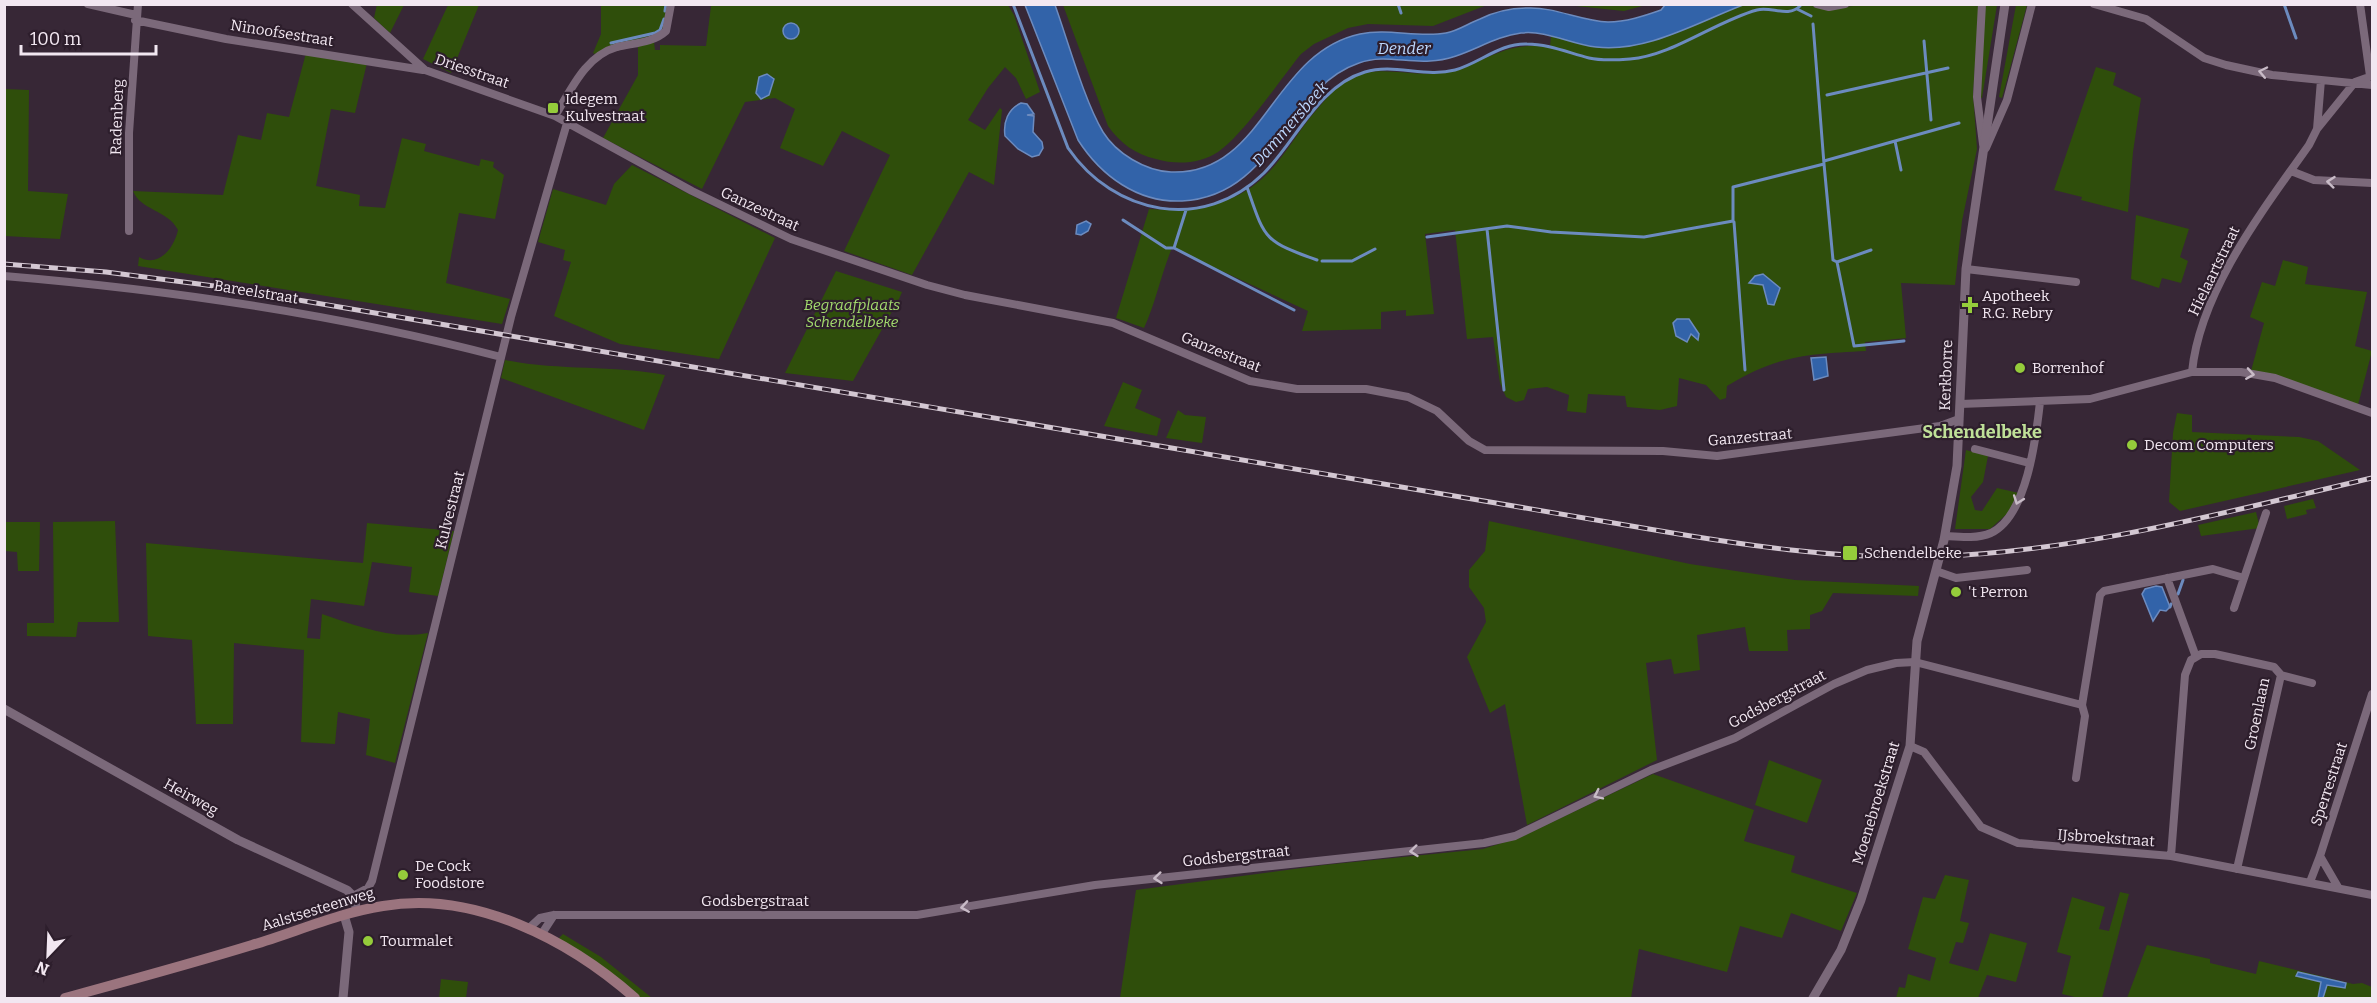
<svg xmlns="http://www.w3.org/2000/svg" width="2377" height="1003" viewBox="0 0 2377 1003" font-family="Bitter,serif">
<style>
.green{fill:#2f4e0b}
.water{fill:#3263a9;stroke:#6c8bbf;stroke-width:1.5}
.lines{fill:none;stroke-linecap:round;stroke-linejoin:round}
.stream{stroke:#6c8bbf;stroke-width:3}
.minor{stroke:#7b697a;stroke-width:8}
.tertiary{stroke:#7b697a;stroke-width:9}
.secondary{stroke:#9b747e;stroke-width:10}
.rail-casing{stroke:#d3c7d2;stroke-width:5}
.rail{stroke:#2d1e2c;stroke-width:3;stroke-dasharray:9;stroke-linecap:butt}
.oneway{stroke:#c8bbc7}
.poi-dot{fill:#95cc3b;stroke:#2d1e2c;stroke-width:2}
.labels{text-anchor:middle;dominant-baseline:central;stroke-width:4.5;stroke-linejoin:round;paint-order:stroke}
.street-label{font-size:15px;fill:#f2e7f1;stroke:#2d1e2c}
.poi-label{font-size:15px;fill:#f2e7f1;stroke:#2d1e2c;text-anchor:start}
.park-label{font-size:15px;font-style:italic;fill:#a3dc6e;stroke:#2d1e2c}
.water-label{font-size:16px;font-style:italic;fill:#bcd7fe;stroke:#2d1e2c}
.quarter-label{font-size:18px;font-weight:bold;fill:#bfe098;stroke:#2d1e2c}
</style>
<rect width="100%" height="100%" fill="#372736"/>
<path class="green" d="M377,4L404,5L390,33L374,18Z
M1869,4L1979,5L1973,94L1977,149L1962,221L1955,285L1901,283L1906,338L1865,342L1866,351C1808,354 1778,355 1727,386L1726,398L1720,400L1706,385L1679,378L1677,406L1660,410L1627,407L1625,396L1588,394L1586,413L1567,411L1569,395L1547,387L1528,389L1524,400L1516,402L1506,397L1500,383L1493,337L1467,339L1455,230L1425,234L1434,314L1406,316V310L1381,312V329L1302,331L1308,311L1172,248C1161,274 1156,302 1144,328L1116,318L1149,209C1191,212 1236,206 1267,174C1283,158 1295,137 1309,119C1321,105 1334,87 1351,78C1380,63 1416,79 1446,72C1486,63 1507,39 1550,48L1551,35L1596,47L1656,38L1743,5H1811L1837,8Z
M448,5H479L451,73L423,59Z
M601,5H667L663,28C651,40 613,45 595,54L593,53L601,34Z
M702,5H1008L1014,15L1040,92L1026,99L1016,78L1005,67L988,88L968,120L985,130L1000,108L1002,110L994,185L969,172L912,275L844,251L890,155L842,131L823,166L780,148L795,109L775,98L745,102L702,189L603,138L638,75V44L654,42L655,50H660V45L706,46L711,6Z
M1063,5V4L1487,5L1433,26L1368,24L1348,28L1314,44L1301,54C1280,80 1243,135 1218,152C1200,164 1176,165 1156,159C1135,154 1121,144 1108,126Z
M1566,5L1646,4V5L1624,11Z
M1985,5H1997L1982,98H1980Z
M2016,5H2027L2002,98L1999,97Z
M306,53L367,63L355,113L331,109L316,186L360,195L359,206L385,208L402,138L426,144L424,151L479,166L481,159L494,162L493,167L504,175L495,219L459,213L446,283L510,299L502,324L138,266L139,257C159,268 174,248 178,230C168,210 140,210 133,191L223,195L238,135L261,140L267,113L289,117Z
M2096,67L2116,73L2113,85L2141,98L2133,152L2128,212L2081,200L2082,197L2054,190Z
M4,89L29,90L28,191L68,194L60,239L5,236Z
M632,165L775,238L719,359L620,344L554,316L571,262L563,260L565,250L538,242L553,189L606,205L614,184Z
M2136,215L2189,229L2180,257L2188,261L2181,283L2162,278L2159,288L2131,279Z
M2283,260L2308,267L2305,284L2367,292L2355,346L2372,351L2358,405L2251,371L2264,323L2250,317L2262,282L2275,286Z
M836,271L902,292L899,299L853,381L785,373Z
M505,360C558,371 612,365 665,375L644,430L501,378Z
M1123,382L1142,390L1135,408L1161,419L1157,436L1104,426Z
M1178,410L1185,415L1206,417L1202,443L1166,438Z
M2177,413L2192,415V432L2299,437L2318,441L2360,470L2180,511L2169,502L2173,433Z
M1966,450L1988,456L1983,482L1971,497L1975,510L1982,511L1997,488L2019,493L2010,511L1990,529H1955Z
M2313,499L2316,508L2306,510L2307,514L2287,519L2284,506Z
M2256,512L2260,528L2201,536L2198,525Z
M115,521L119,622H78L76,637L27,636V623H54L53,522Z
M1489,521L1690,564L1795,580L1919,586L1918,596L1833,593L1822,611L1810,615V629L1787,630L1788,651H1749L1745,627L1697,635L1700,670L1674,674L1671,659L1646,663L1657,760L1527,825L1505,704L1490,713L1467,657L1486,622L1484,608L1469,587V570L1485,551Z
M5,522H40L39,571H18L17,552L5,551V572Z
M367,523L454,531L438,596L409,592L412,567L372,562L364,606L311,599L307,638L320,639L322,614C358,626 391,640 428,633L395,763L366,755L370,719L338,712L335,744L301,742L304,650L234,643L233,724H196L192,640L148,636L146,543L363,563Z
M1769,760L1822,780L1807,823L1755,805Z
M1653,774L1754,810L1744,841L1795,856L1791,872L1857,893L1841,931L1791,913L1782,938L1740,926L1727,972L1639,949L1631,998H1120L1136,890L1324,865L1483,849L1521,837Z
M1945,875L1969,880L1960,921L1969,923L1963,943L1956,942L1949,963L1978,971L1990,933L2027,943L2016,982L1987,975L1978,998H1896L1899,987L1905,988L1908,974L1930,981L1936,958L1908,949L1923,897L1935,899Z
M2120,892L2129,894L2102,998H2079L2062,994L2071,956L2057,952L2072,897L2105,907L2099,929L2109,931Z
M563,934L601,957L652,998H640L558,939Z
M2147,945L2210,959V963L2256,974L2259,961L2353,984L2362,983L2372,987V998H2127Z
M441,979L468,982L466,998H439Z"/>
<path class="water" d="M1025,5H1055C1068,41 1084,100 1103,132C1116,153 1145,171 1171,172C1264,176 1271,53 1360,34C1388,28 1418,38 1446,33C1458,31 1469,23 1480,19C1494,12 1512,8 1528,8C1555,7 1581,21 1608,22C1626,22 1644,16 1661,10L1665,5H1743C1698,22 1646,53 1596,47C1570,44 1547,30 1521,33C1489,37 1463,60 1430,61C1406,63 1383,54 1359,63C1285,88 1276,196 1182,201C1138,203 1101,176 1078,140Z
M783 31a8 8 0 1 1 16 0a8 8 0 1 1-16 0Z
M767,74L774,79L769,95L761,99L756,93L759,77Z
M1021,103L1027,104L1034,114L1027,115L1034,116L1033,132L1042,142L1043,148L1039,155L1032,157L1018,149L1005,136C1003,122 1008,109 1021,103Z
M1086,221L1091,224L1088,231L1081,235L1076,234L1077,225Z
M1763,274L1780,288L1774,305L1768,304L1763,285L1749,283L1755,276Z
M1677,319H1689L1699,334L1698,340L1691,334L1687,342L1676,336L1673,323Z
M1826,357L1828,376L1814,380L1811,358Z
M2156,586L2162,587L2170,607L2166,611L2160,610L2153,621L2142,594L2145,589Z
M2298,972L2346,983L2345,988L2327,985L2323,998H2318L2321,982L2296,976Z"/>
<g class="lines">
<path class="stream" d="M1013,4L1068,148C1114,215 1203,233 1264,173C1296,141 1318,86 1365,72C1394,63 1425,78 1455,70C1480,63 1500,43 1527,44C1548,44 1569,53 1589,58C1602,61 1617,60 1630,59C1672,56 1716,21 1757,10C1771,6 1788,18 1800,6
M1398,4L1401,13
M2284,4L2296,38
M1797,9L1811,16
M665,11L666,4
M1924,41L1931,120
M611,43L655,33L660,30L664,19
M1827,95L1948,68
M1895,141L1901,170
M1824,161L1959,123
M1824,164L1833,260L1837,262L1871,250
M1247,187C1265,239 1263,241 1317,260
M1186,210L1174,248L1294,310
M1123,220L1166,248H1174
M1734,222L1745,370
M1487,229L1504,390
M1427,237L1507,226L1551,232L1644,237L1733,221V187L1824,164L1813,24
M1322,261H1352L1375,249
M1837,262L1854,346L1904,341
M2178,594L2183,580
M2170,607L2171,604"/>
<path class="minor" d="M88,4L136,15
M352,4L425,70L555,116L692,191L791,239L927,285L965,295L1113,323L1250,381L1297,389H1366L1408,397L1437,411L1469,441L1485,450L1663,451L1717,456L1940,426L1959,419
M1817,4L1829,7L1845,4
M1982,4L1977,97L1983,144
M2094,4L2146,19L2204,58L2226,65L2272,75L2372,85
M2360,4L2370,76
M135,20L226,39L423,70
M555,116C571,90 585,56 617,47C633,43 653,43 666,31L671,4
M2317,129L2355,82L2372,76
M1986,148L2007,100L2032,4
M2291,171L2314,180L2372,183
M129,231V133L138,4
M1966,269L2076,282
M4,276C172,290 338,314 501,357
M2192,372C2200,291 2263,210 2309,145L2317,129L2321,80
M1960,404L2090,399L2192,372H2241L2275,378L2372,413
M1975,449L2029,463
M1945,536C1960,537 1977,539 1991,533C2027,516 2036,438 2040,402
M1936,571L1956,578L2027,570
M2167,578L2196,657
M2244,578L2266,513
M2281,675L2312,683
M2082,705L2100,595L2104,591L2213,569L2244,578L2234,608
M1910,746L1924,752L1981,827L2018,843L2171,856L2372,895
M2171,856L2185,675L2191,660L2201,654H2215L2274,667L2281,675L2237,869
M2320,856L2338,887
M2310,882L2320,856L2372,694
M353,896L368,888L372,881L511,317L567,123
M528,929L540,918L554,915H917L1095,885L1484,843L1515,836L1651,770L1735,738L1834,684L1867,670L1896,663L1915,662L2082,705L2085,716L2076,778
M541,935L554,915"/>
<path class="tertiary" d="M4,709L238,840L347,890L353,896L357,911
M343,998L349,932L344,915
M1813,998L1841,950L1861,900L1910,746L1917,641L1944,540L1957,466L1966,269L2005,4"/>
<path class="secondary" d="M65,998C127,981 190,964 252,945C296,932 338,913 383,906C474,890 569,940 635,998"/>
<g class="rail-casing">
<path id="rail" d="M4,264L106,272L222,287L1649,529C1742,545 1835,559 1929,557C2081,552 2226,512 2372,478"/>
</g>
<use href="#rail" class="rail"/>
</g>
<defs><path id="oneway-chevron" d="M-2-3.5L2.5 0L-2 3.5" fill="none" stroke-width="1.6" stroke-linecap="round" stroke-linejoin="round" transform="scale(1.5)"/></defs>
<g class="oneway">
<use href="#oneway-chevron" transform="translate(2263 72) rotate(-168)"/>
<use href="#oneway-chevron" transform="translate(2331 182) rotate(-174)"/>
<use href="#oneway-chevron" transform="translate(2250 374) rotate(9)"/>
<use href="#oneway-chevron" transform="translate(2018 500) rotate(110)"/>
<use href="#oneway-chevron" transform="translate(1598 795) rotate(154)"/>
<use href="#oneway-chevron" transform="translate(1414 851) rotate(174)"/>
<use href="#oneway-chevron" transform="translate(1158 878) rotate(174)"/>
<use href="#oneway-chevron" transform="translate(965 907) rotate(171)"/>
</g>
<g class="poi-dot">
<rect x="547" y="102" width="12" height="12" rx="3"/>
<path d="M1967 296h6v6h6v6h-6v6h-6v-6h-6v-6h6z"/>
<circle cx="2020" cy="368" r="6"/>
<circle cx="2132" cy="445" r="6"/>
<rect x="1842" y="545" width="16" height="16" rx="3"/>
<circle cx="1956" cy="592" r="6"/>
<circle cx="403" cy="875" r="6"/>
<circle cx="368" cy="941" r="6"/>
</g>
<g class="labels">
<g class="street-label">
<text transform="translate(282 33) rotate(9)">Ninoofsestraat</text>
<text transform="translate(472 71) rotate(19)">Driesstraat</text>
<text transform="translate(117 117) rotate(-88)">Radenberg</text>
<text transform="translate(760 209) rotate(25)">Ganzestraat</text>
<text transform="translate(2214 271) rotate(-64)">Hielaartstraat</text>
<text transform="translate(256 292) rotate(9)">Bareelstraat</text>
<text transform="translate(1221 352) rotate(22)">Ganzestraat</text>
<text transform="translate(1946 375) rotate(-88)">Kerkborre</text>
<text transform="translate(1750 437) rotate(-5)">Ganzestraat</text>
<text transform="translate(450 510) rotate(-76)">Kulvestraat</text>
<text transform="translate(1777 699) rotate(-28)">Godsbergstraat</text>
<text transform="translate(2257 714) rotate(-78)">Groenlaan</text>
<text transform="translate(2329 784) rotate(-72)">Sperrestraat</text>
<text transform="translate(191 797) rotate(29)">Heirweg</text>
<text transform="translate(1876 803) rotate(-73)">Moenebroekstraat</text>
<text transform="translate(2106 838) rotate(4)">IJsbroekstraat</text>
<text transform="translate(1236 856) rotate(-6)">Godsbergstraat</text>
<text x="755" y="901">Godsbergstraat</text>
<text transform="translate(318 909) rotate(-17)">Aalstsesteenweg</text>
</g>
<g class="poi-label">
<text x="565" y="99">Idegem<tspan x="565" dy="17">Kulvestraat</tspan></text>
<text x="1982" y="296">Apotheek<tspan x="1982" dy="17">R.G. Rebry</tspan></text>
<text x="2032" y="368">Borrenhof</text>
<text x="2144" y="445">Decom Computers</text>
<text x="1864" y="553">Schendelbeke</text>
<text x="1968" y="592">'t Perron</text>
<text x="415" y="866">De Cock<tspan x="415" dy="17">Foodstore</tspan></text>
<text x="380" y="941">Tourmalet</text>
</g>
<g class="park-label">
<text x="852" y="305">Begraafplaats<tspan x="852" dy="17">Schendelbeke</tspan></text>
</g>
<g class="water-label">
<text x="1404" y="48">Dender</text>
<text transform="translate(1290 124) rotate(-49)">Dammersbeek</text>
</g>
<g class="quarter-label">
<text x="1982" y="432">Schendelbeke</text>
</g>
</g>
<rect width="2377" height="1003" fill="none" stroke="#f2e7f1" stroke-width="12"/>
<g transform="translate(48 955) rotate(203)" stroke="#2d1e2c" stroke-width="4.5" paint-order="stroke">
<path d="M0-4.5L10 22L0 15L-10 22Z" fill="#f2e7f1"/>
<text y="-9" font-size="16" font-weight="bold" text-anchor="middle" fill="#f2e7f1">N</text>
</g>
<path d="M21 45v9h135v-9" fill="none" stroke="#f2e7f1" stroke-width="3"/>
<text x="30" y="45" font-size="18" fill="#f2e7f1" stroke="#2d1e2c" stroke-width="4.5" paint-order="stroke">100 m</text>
</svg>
